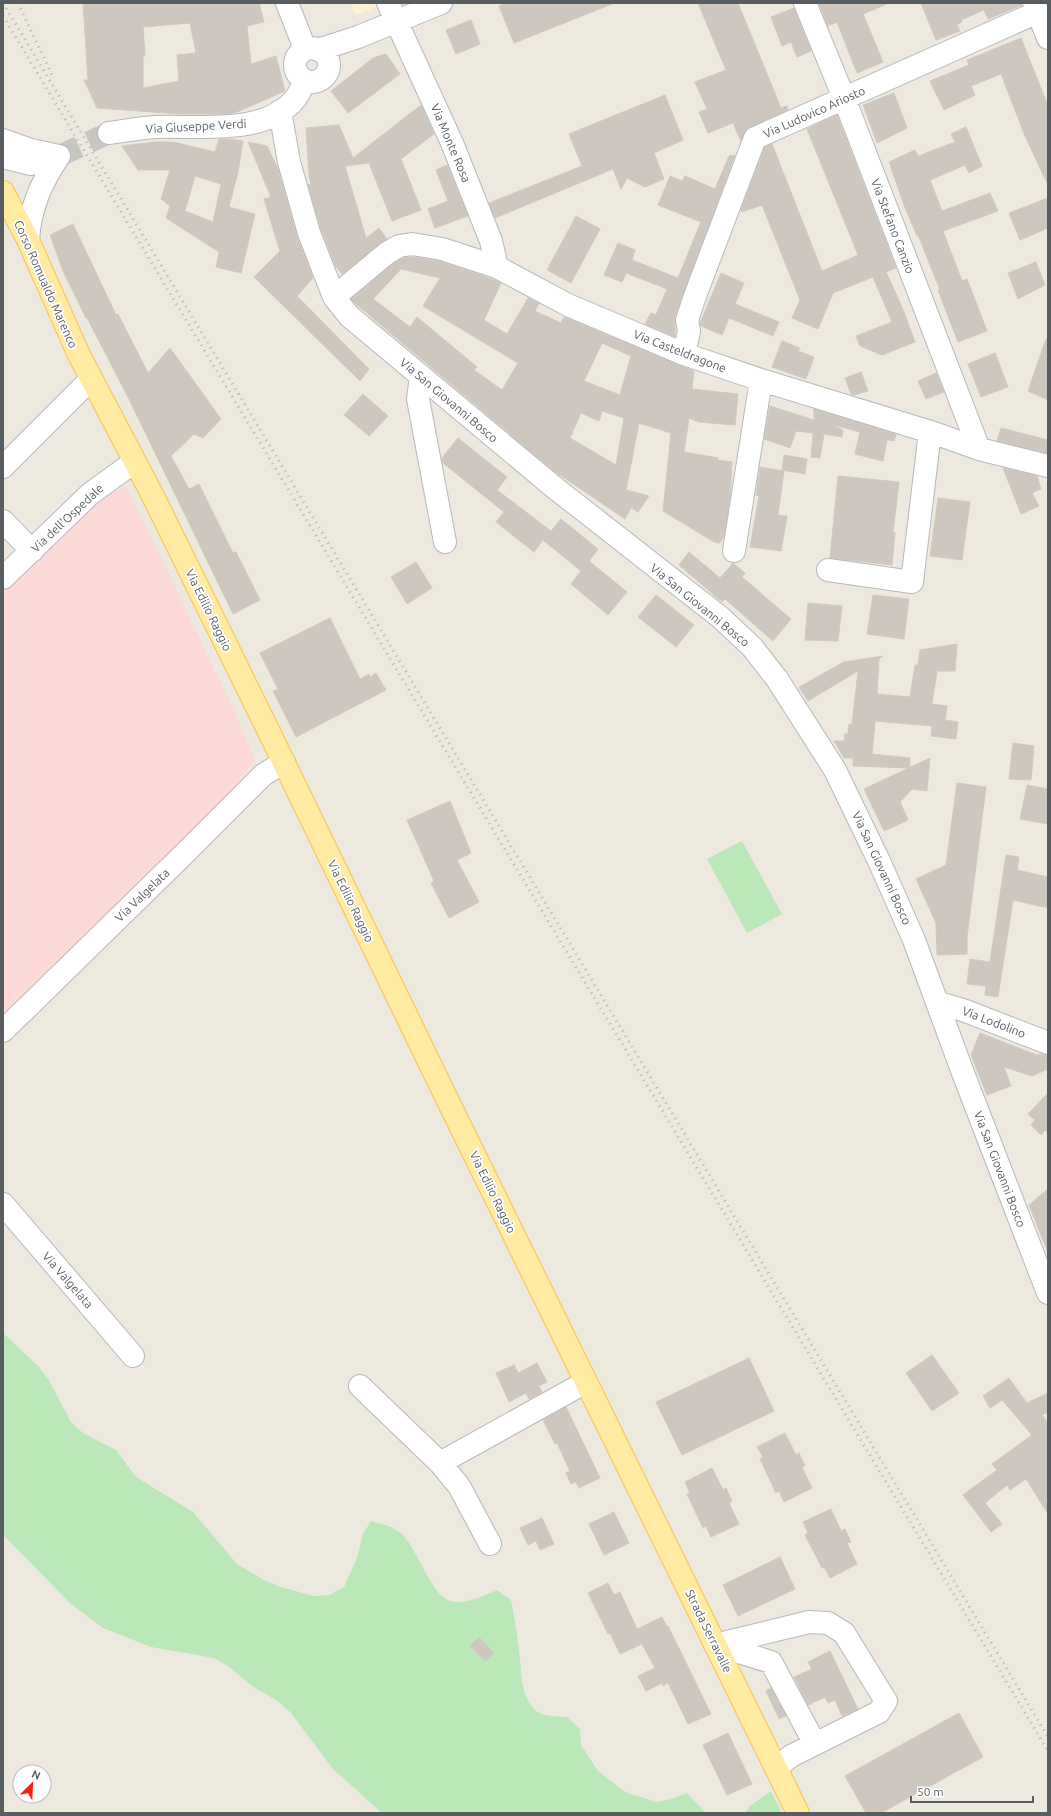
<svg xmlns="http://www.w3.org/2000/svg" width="1051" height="1816" viewBox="0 0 1051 1816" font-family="Ubuntu,sans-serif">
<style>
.commercial{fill:#fff2d2}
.medical{fill:#fdd9d7}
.green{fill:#bbe8b8}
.building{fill:#cdc7c0;stroke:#d2cabd;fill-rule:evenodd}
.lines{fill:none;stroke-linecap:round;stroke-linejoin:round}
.minor-tunnel{stroke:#c8c6c0;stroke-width:22;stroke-dasharray:22 11;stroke-linecap:butt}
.minor-casing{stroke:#b5b8bd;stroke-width:24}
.major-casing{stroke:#fec047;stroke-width:24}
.minor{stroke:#fff;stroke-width:22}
.major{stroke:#ffeba2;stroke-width:22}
.rail{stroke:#b3b4b5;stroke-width:3;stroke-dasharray:1 5;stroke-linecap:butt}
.labels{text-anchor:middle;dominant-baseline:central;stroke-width:3.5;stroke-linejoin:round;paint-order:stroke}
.street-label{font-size:12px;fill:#585d62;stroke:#fff}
</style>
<rect width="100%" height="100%" fill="#ede9df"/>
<path class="commercial" d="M350,3H386L355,15Z"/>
<path class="medical" d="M126,486L227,695L255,760L237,782V794L3,1025V593L103,498Z"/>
<path class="green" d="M742,841L782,914L747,933L707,859Z
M3,1333L38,1366L48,1379L71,1422L83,1433L116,1450L136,1477L193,1512L237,1564L264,1580L281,1587L314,1596L330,1595L344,1587L357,1558L363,1534L371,1521C382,1524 394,1527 402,1534C417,1549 432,1596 450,1601C465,1605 483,1596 497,1590L511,1600C514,1616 517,1632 519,1649C522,1670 519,1693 535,1710C543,1717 558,1716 567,1717L580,1729L581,1745L598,1771L625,1792L656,1802L672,1799L687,1793L706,1813H382L333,1769L291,1713L279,1702L252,1686L228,1666L214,1658L151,1647L103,1628L71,1604L3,1535Z
M771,1791L782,1813H745L751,1805Z"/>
<path class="building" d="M83,3H259L264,22L247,26L251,64L276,56L285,91L237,112L228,114H180L97,108L84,80H88ZM190,23L196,53L177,55L179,81L143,88V56H145L143,27Z
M507,3H612V4L514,43L499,6Z
M698,3H738L781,108L787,106L788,110L750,127L746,130L741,141L733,123L708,133L699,112L707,109L695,82L726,70Z
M819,3H889L863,14L883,62L857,73L837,22L828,26Z
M921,3H1022V5L988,19L984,10L961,20L962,22L957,24L960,31L936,40Z
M794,8L811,51L797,57L791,42L782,46L771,17Z
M471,20L480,44L456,54L446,30Z
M1021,38L1048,106V185L1025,136L1001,74L971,86L975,95L944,110L930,81L969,65L967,60Z
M386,54L400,74L348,113L331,91L373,58Z
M894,93L907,128L877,143L863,105Z
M665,95L683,140L654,153L664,179L645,187L627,178L621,189L613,169L495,218L489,203L582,166L569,134Z
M421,105L434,134L401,159L421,210L392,221L369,163L345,166L366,238L379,228L387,239L342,274L336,267L321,229L308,185L311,184L309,176L306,128L339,125L353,158Z
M837,115L896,268L886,272L902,307L915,342L882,355L860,346L856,336L892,322L873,277L833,293L818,329L792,318L800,300L762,205L742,212L741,210L765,147L772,144L822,271L858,255L807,129Z
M966,127L982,166L969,173L965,165L930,180L942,211L990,193L998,211L943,231L962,281L967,279L987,331L958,342L938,290H940L918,235L917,236L904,205L889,162L915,150L918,156L955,142L951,134Z
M219,139H229L243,141L238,172L229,207L255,214L241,273L216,267L219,252L166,218L170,206L161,199L170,170H138L122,146L154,142H173L215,152ZM195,176L221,184L213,222L185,211Z
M248,142L267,146L278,169L297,236L313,278L297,296L369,369L360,381L254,277L280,251L264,199L271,197Z
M735,155L675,316V337L645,324L651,313L656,315L667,289L626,273L622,282L604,275L618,243L635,250L632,260L678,278L701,222L658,205L670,176L682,181L685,176L715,189L729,156Z
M447,165L468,216L435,228L428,209L448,201L436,170Z
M1048,198V228L1020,240L1009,213Z
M576,216L600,229L571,283L547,270Z
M73,224L116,315L118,314L148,373L170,348L221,419L203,438L194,434L171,456L189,489L199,484L233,553L236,552L260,600L233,614L127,395L87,318H86L63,271L50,235Z
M412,257L439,261L492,279L501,283L484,320L507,334L528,298L539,303L535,311L561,323L564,317L694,371L692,389L738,394L735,425L699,422L689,418L684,452L718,458V460L732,462L730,499L724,536L720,543L714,542L663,511L671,433L639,423L626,490L649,496L638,512L631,508L625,519L554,471L356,304L351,299L394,263L403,258ZM401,269L440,278L423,306L518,363L502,390L474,370L477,367L417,317L410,327L373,299ZM602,343L631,356L620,395L584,381ZM602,411L624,418L616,465L570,438L581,413L599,421Z
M1036,262L1045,285L1018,299L1008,273Z
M721,273L744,283L735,304L779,322L773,336L729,318L722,335L701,326L700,323Z
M1046,339L1048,340V400L1028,391Z
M782,341L800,348L798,351L814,357L806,379L772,367Z
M995,353L1008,387L981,397L968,364Z
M861,372L868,391L854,395L851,394L845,378Z
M936,373L944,392L926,399L918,381Z
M363,394L388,416L369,436L344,415Z
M770,406L814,420V409L896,434L894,441L887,440L883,461L855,454L860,432L826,423L843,430L842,437L824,434L820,458L811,457L813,433L796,431L790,448L764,439Z
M1001,428L1048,440V453L997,441Z
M458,438L507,477L497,490L551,531L561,519L598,549L589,561L627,592L608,615L571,584L581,571L543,540L534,552L496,522L504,512L443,463L442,458Z
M784,455L807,459L805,474L782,470Z
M760,467L784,471L778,515L787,516L781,551L750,547L759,496L756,495Z
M1003,468L1037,476L1041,489L1032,493L1039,506L1021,514Z
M838,476L899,482L893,532L895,533L892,565L830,558Z
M938,498L970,502L962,560L930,556Z
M689,552L720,578L733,563L745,573L742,577L791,619L773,641L725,599L722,602L679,565Z
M416,562L432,588L407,604L391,577Z
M656,595L694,625L676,647L638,617Z
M873,595L909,599L904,639L867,634Z
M808,603L842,606L838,641L805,640Z
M330,618L360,679L369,674L370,677L376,673L386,690L296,737L273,691L278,689L260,653Z
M957,644L955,671H937L932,704L947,706L945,720L958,722L956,739L931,736L932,726L875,721L872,754L910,758V768L853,766V758H844L834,741H844L845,734H848L849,724H852L858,671L808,701L799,687L844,662L883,656L879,659L877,694L910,697L915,665H918L920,650Z
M1013,743L1034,746L1031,780L1009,779Z
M930,758L927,791L912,789L900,802L908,820L884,831L864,789Z
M957,783L986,787L967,937V954L937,955L936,923L916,879L946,865Z
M1027,785L1048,789V824L1020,819Z
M450,801L471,853L457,860L479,902L449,918L431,883L434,881L407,820Z
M1006,855L1019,857L1017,870L1048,877V908L1013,900L998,997L985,995L986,986L967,984L970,959L990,962Z
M980,1033L1037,1055L1041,1054L1048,1055V1069L1032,1076L1004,1067L1011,1086L987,1095L971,1055Z
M1048,1093V1132L1045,1130L1041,1135L1031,1125L1035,1120L1028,1114Z
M1048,1189V1249L1047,1250L1029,1205Z
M932,1355L959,1393L932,1411L906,1373Z
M749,1358L774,1411L682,1455L656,1402Z
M537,1363L547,1382L539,1386L542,1392L529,1399L526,1393L509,1402L496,1373L514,1365L518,1373Z
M1009,1378L1027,1403L1048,1393V1412L1042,1415L1048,1423V1514L1026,1479L1010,1490L1007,1485L985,1503L1002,1524L991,1532L963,1495L997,1470L992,1464L1032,1435L1002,1400L990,1408L983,1396Z
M566,1407L600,1478L579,1488L576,1482L571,1484L566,1473L570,1471L557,1443L555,1444L543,1420Z
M785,1433L796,1455L799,1453L805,1466L802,1467L812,1488L784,1502L779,1491L776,1493L760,1459L763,1457L757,1447Z
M712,1468L723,1490L726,1488L732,1501L729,1503L739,1524L711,1537L706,1526L703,1528L687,1494L690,1493L685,1482Z
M831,1509L841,1531L845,1529L851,1542L847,1543L857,1564L830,1578L824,1567L822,1568L805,1535L808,1533L803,1522Z
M614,1512L629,1543L604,1555L589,1524Z
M542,1518L554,1544L540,1550L536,1541L528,1545L520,1528Z
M780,1557L795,1589L738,1616L723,1585Z
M608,1583L614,1595L620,1592L637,1629L662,1617L667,1627L668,1626L711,1714L688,1724L668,1683L663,1686L662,1683L646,1691L638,1676L655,1668L642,1644L620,1654L610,1633L608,1634L588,1593Z
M479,1637L494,1653L485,1661L470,1646Z
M830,1651L858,1709L842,1716L835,1700L828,1703L825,1697L808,1705L794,1677L812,1669L808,1662Z
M771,1688L786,1716L779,1719L766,1691Z
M959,1713L983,1757L881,1813H866L845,1776Z
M728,1733L752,1784L727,1795L703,1745Z"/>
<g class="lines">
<path class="minor-tunnel" d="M59,156L109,133"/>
<g class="minor-casing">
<path id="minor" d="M287,3L302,41L303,51
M388,3L452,143L491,241L497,267
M805,3L844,98L979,449
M1034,3L1048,38
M295 65a17 17 0 1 1 34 0a17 17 0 1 1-34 0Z
M318,50L358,37L441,3
M280,111L289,162L309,233L334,297L349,316L555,488L720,617L752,647L777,679L835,770L879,861L914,940L963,1073L1048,1293
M109,133C124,131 140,128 155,127C197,125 265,136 295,99C299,94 302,87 305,81
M3,140L31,150L59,156L31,164L3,157
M28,240C30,208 41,183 59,156
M334,297L387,253L399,246L412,244L442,249L497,267L568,305L684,354L761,380L934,433L979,449L1048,466
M684,354L689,331L687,320L695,296L755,138L1038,12
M421,376L418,399L445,542
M3,467L91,379
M3,521L32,551
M734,551L761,380
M828,570L912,582L930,432
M3,578L90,494L134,462
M939,1003L963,1010L1048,1043
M3,1031L184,854L263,775L284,762
M3,1204L133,1356
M360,1386L440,1463L459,1486L490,1544
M440,1463L586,1382
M715,1645L809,1622L828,1623L844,1633L886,1701L879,1712L791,1756L776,1768
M716,1645L771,1662L815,1744"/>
</g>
<g class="major-casing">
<path id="major" d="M3,192L28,240L79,355L153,496L271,736L447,1099L798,1813"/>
</g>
<use href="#minor" class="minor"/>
<use href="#major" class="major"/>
<path class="rail" d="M3,3L1048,1737
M18,3L53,77
M3,16L1048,1751"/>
</g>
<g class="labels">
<g class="street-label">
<text transform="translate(814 112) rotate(-24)">Via Ludovico Ariosto</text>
<text transform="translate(196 126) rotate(-3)">Via Giuseppe Verdi</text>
<text transform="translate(451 143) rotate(67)">Via Monte Rosa</text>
<text transform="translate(893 226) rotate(69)">Via Stefano Canzio</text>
<text transform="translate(46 284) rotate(66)">Corso Romualdo Marenco</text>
<text transform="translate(680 351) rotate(21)">Via Casteldragone</text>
<text transform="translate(449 400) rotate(40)">Via San Giovanni Bosco</text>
<text transform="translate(67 518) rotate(-43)">Via dell'Ospedale</text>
<text transform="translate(700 605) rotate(39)">Via San Giovanni Bosco</text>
<text transform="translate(209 610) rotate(64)">Via Edilio Raggio</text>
<text transform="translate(882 868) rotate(65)">Via San Giovanni Bosco</text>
<text transform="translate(142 895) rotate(-44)">Via Valgelata</text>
<text transform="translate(351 901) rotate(64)">Via Edilio Raggio</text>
<text transform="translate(994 1022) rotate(21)">Via Lodolino</text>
<text transform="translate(1000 1169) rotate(69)">Via San Giovanni Bosco</text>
<text transform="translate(493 1192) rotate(64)">Via Edilio Raggio</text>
<text transform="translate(68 1280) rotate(49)">Via Valgelata</text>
<text transform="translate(709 1631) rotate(64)">Strada Serravalle</text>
</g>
</g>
<rect width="1051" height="1816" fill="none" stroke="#585d62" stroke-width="8"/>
<g transform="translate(32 1784) rotate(24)"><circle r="19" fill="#ffffff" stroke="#bcbec0"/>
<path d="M0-3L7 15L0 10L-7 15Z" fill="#f91e19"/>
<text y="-6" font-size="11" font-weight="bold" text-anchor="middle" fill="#585d62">N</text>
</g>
<path d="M911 1796v6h122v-6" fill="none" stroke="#585d62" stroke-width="2"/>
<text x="917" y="1796" font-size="12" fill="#585d62" stroke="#ffffff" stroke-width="3" paint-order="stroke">50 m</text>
</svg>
